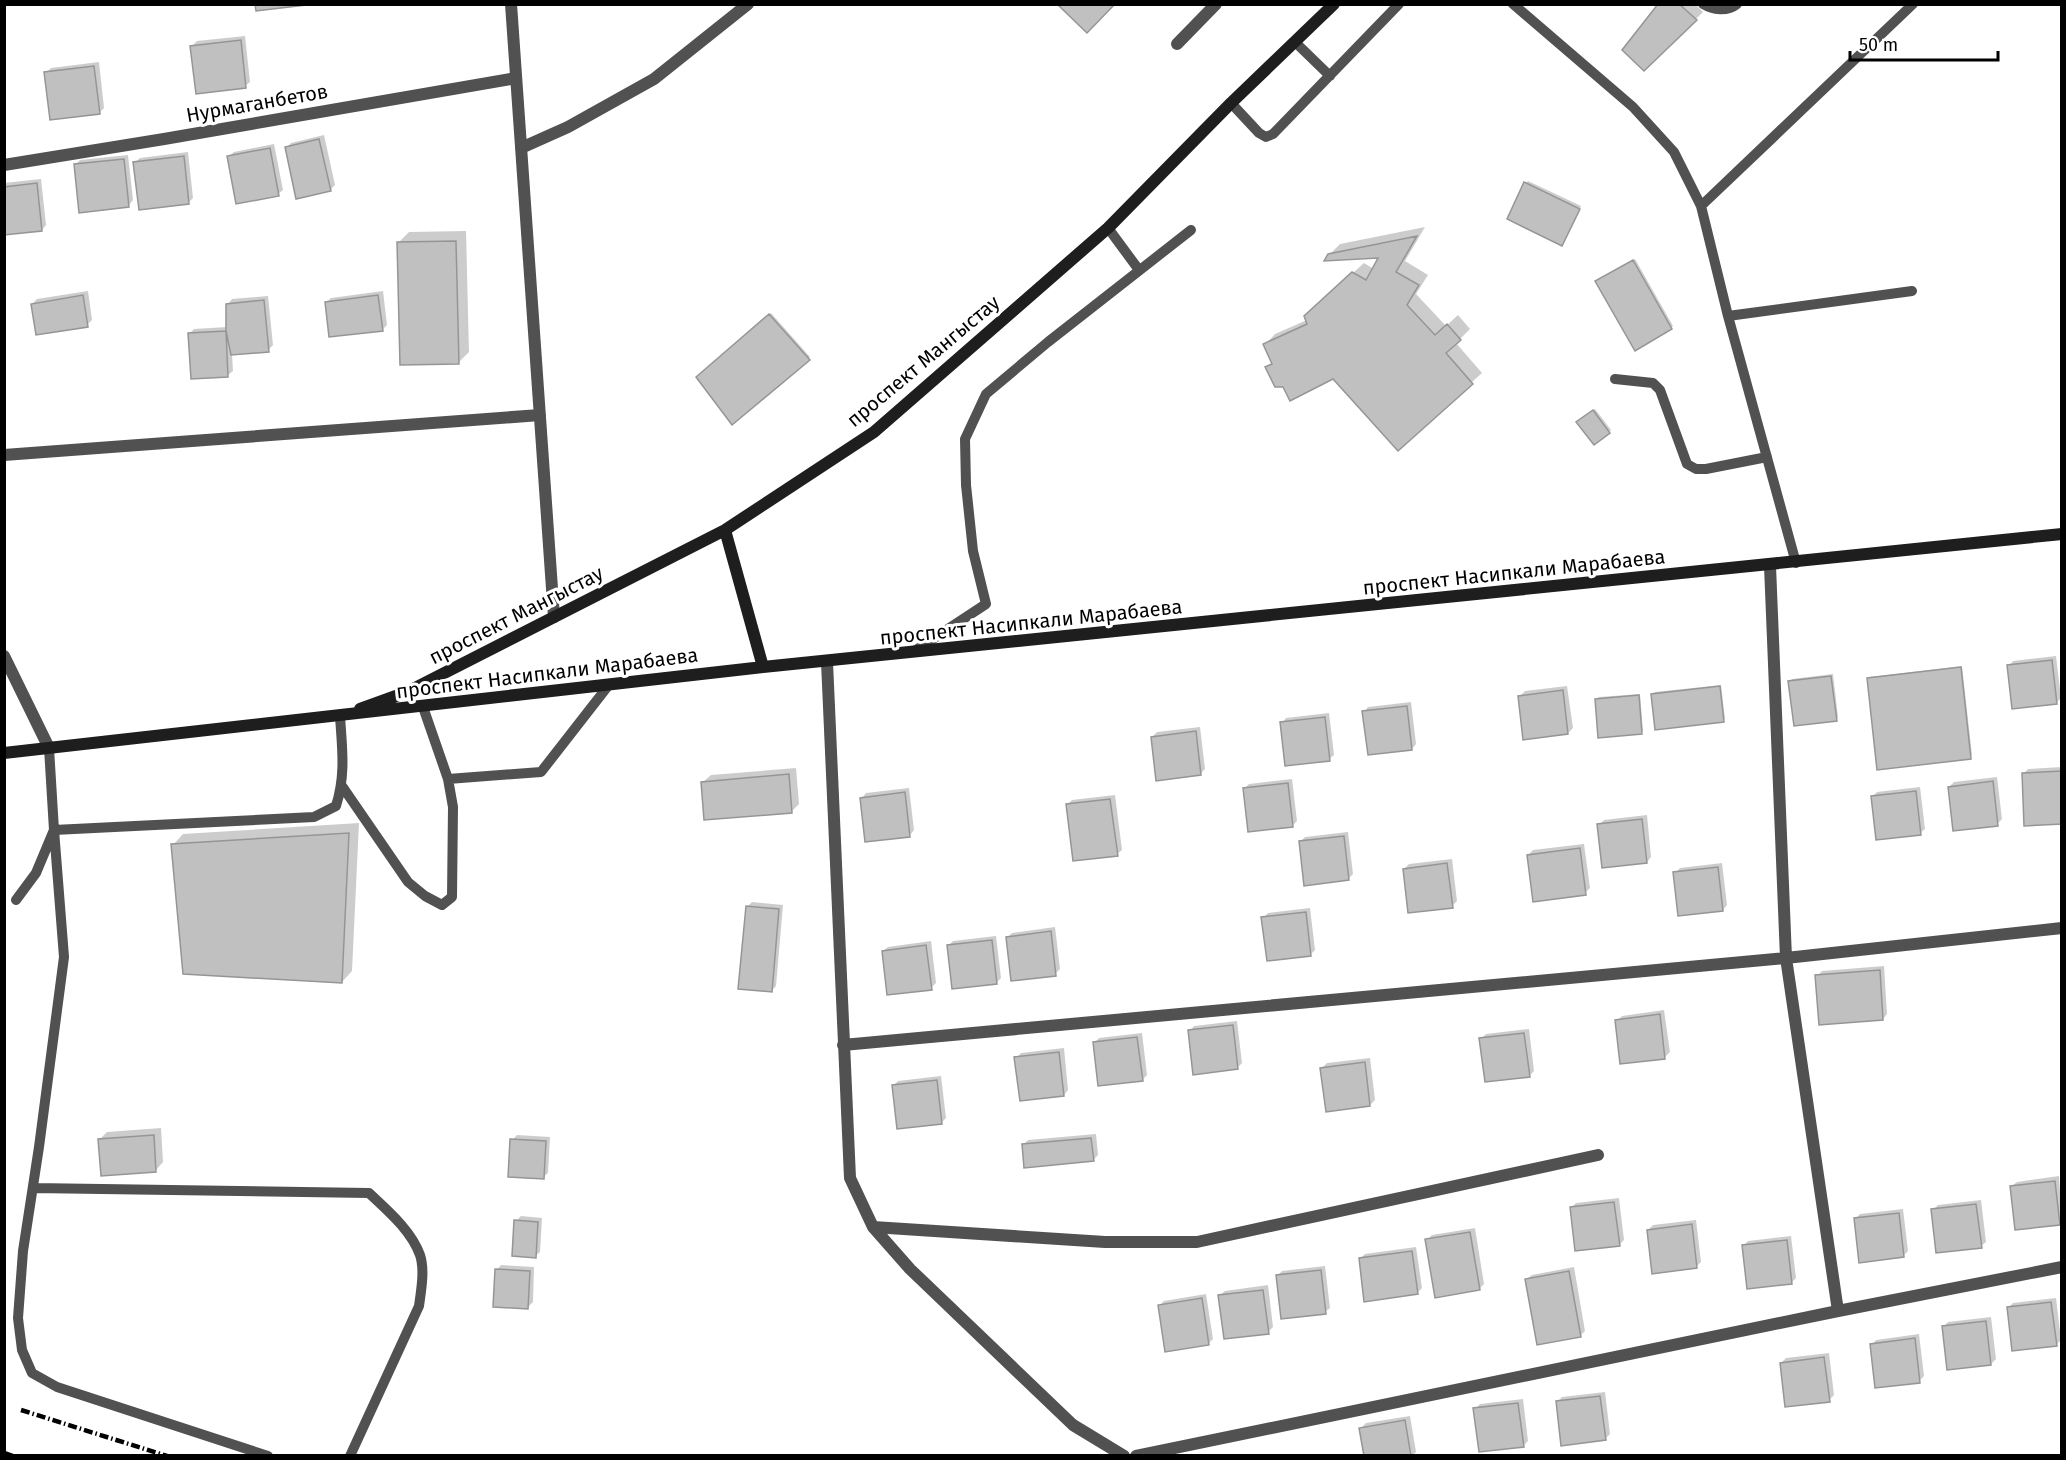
<svg xmlns="http://www.w3.org/2000/svg" width="2066" height="1460" viewBox="0 0 2066 1460" font-family="'Fira Sans',sans-serif">
<style>
.shadow{fill:#0003}
.building{fill:#c0c0c0;stroke:#959595;stroke-width:1.5}
.lines{fill:none;stroke-linecap:round;stroke-linejoin:round}
.lane{stroke:#515151;stroke-width:10}
.street{stroke:#515151;stroke-width:12}
.secondary{stroke:#1e1e1e;stroke-width:12}
.rail{stroke:#000;stroke-width:4.5;stroke-dasharray:9 3 1.5 3;stroke-linecap:butt}
.labels{text-anchor:middle;dominant-baseline:central;stroke-width:6;stroke-linejoin:round;paint-order:stroke}
.street-label{font-size:20px;fill:#000;stroke:#fff}
</style>
<rect width="100%" height="100%" fill="#fff"/>
<path class="shadow" d="M1660,4H1695L1703,12L1696,19Z
M245,36L250,82L245,86L192,46L197,41Z
M99,62L104,108L99,113L46,73L51,68Z
M324,135L335,185L330,190L286,148L291,143Z
M274,144L283,190L278,194L229,156L234,152Z
M188,152L193,198L188,203L135,162L140,158Z
M128,155L133,200L129,205L75,165L80,160Z
M41,179L46,225L42,230L4,234V183Z
M1528,181L1581,206L1564,242L1526,183Z
M1425,227L1405,261L1428,275L1416,294L1446,326L1458,315L1470,329L1456,343L1482,373L1398,449L1333,377L1284,385L1267,367L1272,362L1265,345L1275,334L1307,320L1316,306L1364,263L1374,269L1381,256L1329,255L1340,244Z
M466,231L469,352L459,362L398,243L409,232Z
M1635,259L1673,326L1671,328L1599,280Z
M88,291L92,320L87,325L32,304L37,299Z
M383,291L387,325L382,330L327,302L331,298Z
M268,296L273,345L268,350L232,354L233,371L228,375L189,334L194,329L227,327L228,304L232,299Z
M771,313L810,357L732,423L698,377Z
M1595,409L1611,430L1609,432L1580,420Z
M2056,656L2061,698L2057,702L2009,666L2013,661Z
M1962,666L1972,755L1970,757L1868,679L1870,677Z
M1833,674L1838,717L1836,719L1790,681L1792,679Z
M1721,685L1725,719L1723,721L1653,694L1655,692Z
M1567,686L1573,728L1568,733L1520,696L1525,691Z
M1640,694L1643,731L1641,733L1597,699L1599,697Z
M1411,702L1416,744L1412,749L1364,712L1368,707Z
M1329,713L1334,755L1329,759L1282,723L1286,718Z
M1200,727L1205,769L1200,774L1152,737L1157,732Z
M2062,767V822L2023,774L2028,769Z
M796,768L799,804L792,811L703,782L711,775Z
M1997,777L2002,819L1997,824L1949,787L1954,782Z
M1292,779L1297,821L1292,826L1244,789L1249,784Z
M1920,787L1925,829L1920,833L1872,797L1877,792Z
M909,788L914,830L910,835L862,798L866,793Z
M1115,795L1122,850L1117,854L1067,805L1072,800Z
M1647,815L1651,857L1647,862L1599,825L1604,820Z
M359,823L352,971L342,982L173,845L183,834Z
M1348,832L1353,874L1348,879L1300,842L1305,837Z
M1584,844L1590,888L1585,893L1528,855L1533,850Z
M1452,859L1457,901L1452,906L1404,869L1409,864Z
M1722,863L1727,905L1723,910L1675,873L1680,868Z
M752,902L783,905L776,986L771,991L747,907Z
M1310,908L1315,950L1311,954L1263,918L1268,913Z
M1055,927L1060,969L1055,974L1008,937L1012,933Z
M996,936L1001,978L996,983L948,946L953,941Z
M931,941L936,983L931,988L883,951L888,947Z
M1884,966L1887,1014L1883,1019L1817,976L1822,971Z
M1664,1010L1670,1052L1665,1057L1617,1021L1622,1016Z
M1237,1021L1242,1063L1237,1068L1190,1031L1194,1026Z
M1529,1029L1534,1071L1529,1076L1481,1039L1486,1034Z
M1142,1033L1147,1075L1142,1080L1094,1043L1099,1038Z
M1064,1048L1068,1090L1064,1095L1016,1058L1021,1053Z
M1370,1058L1375,1100L1370,1105L1322,1068L1327,1063Z
M941,1076L946,1118L941,1123L893,1086L898,1081Z
M2062,1108V1127L2060,1110Z
M161,1128L163,1162L156,1170L99,1140L107,1132Z
M1096,1134L1098,1155L1093,1160L1023,1145L1028,1140Z
M517,1135L550,1137L548,1173L543,1177L512,1140Z
M2059,1176L2062,1221L2017,1228L2012,1186L2017,1182Z
M1619,1198L1624,1240L1619,1245L1571,1208L1576,1203Z
M1981,1200L1986,1242L1981,1246L1933,1210L1938,1205Z
M1903,1209L1908,1251L1903,1256L1855,1219L1860,1214Z
M521,1216L542,1218L540,1252L535,1256L516,1221Z
M1696,1220L1701,1262L1696,1267L1648,1230L1653,1225Z
M1475,1228L1484,1284L1479,1289L1427,1240L1432,1235Z
M1791,1236L1796,1278L1791,1283L1743,1246L1748,1241Z
M1416,1247L1422,1288L1417,1293L1360,1259L1365,1254Z
M501,1265L534,1267L533,1302L528,1307L497,1270Z
M1325,1266L1330,1308L1325,1312L1277,1276L1282,1271Z
M1574,1267L1585,1331L1580,1336L1527,1279L1532,1275Z
M1268,1285L1273,1327L1268,1332L1220,1295L1225,1291Z
M1206,1294L1213,1339L1209,1343L1159,1306L1164,1301Z
M2056,1298L2061,1340L2056,1345L2008,1308L2013,1303Z
M1991,1317L1996,1359L1991,1364L1943,1327L1948,1322Z
M1919,1334L1924,1376L1919,1381L1872,1345L1876,1340Z
M1829,1353L1834,1395L1829,1400L1781,1363L1786,1358Z
M1605,1392L1610,1434L1605,1439L1557,1402L1562,1397Z
M1523,1399L1528,1441L1523,1446L1475,1409L1480,1404Z
M1410,1416L1416,1452L1412,1456H1365L1361,1428L1366,1423Z"/>
<path class="building" d="M255,4H306V5L256,11Z
M1057,4H1115L1087,33Z
M1658,4H1679L1697,20L1644,71L1622,50Z
M241,40L246,88L196,94L190,46Z
M94,66L100,114L50,120L44,72Z
M319,139L331,191L296,199L285,147Z
M270,148L279,196L236,204L227,156Z
M184,156L189,204L139,210L133,162Z
M124,159L129,207L79,213L74,164Z
M1524,182L1580,209L1562,246L1507,219Z
M37,183L42,231L4,235V187Z
M1417,236L1396,272L1419,285L1407,305L1435,335L1447,324L1461,340L1446,353L1473,384L1398,451L1333,379L1290,401L1283,387H1275L1265,367L1272,364L1263,344L1307,324L1304,316L1352,272L1366,280L1378,258L1324,261L1328,254Z
M456,241L459,364L400,365L397,242Z
M1633,260L1672,329L1635,351L1595,281Z
M83,295L88,327L36,335L31,304Z
M378,295L383,331L329,337L325,302Z
M264,300L269,352L231,355L226,331V304Z
M769,314L810,360L732,425L696,377Z
M226,331L228,377L191,379L188,333Z
M1593,410L1610,433L1594,445L1576,422Z
M2052,660L2057,704L2012,709L2007,665Z
M1961,667L1971,759L1877,770L1867,678Z
M1831,676L1837,721L1794,726L1788,681Z
M1720,686L1724,722L1655,730L1651,694Z
M1563,690L1568,734L1523,740L1518,696Z
M1639,695L1642,734L1598,738L1595,699Z
M1407,706L1412,750L1368,755L1362,711Z
M1325,717L1330,761L1285,766L1280,722Z
M1196,731L1201,775L1156,781L1151,737Z
M2062,771V824L2024,826L2022,773Z
M789,774L792,813L704,820L701,782Z
M1993,781L1998,826L1953,831L1948,787Z
M1288,783L1293,827L1248,832L1243,788Z
M1916,791L1921,835L1876,840L1871,796Z
M905,792L910,837L865,842L860,798Z
M1110,799L1118,856L1073,861L1066,804Z
M1642,819L1647,863L1602,868L1597,824Z
M349,833L342,983L183,974L171,844Z
M1344,836L1349,880L1304,886L1299,841Z
M1580,848L1586,895L1533,902L1527,855Z
M1447,863L1453,908L1408,913L1403,869Z
M1718,867L1723,911L1678,916L1673,872Z
M746,906L779,909L772,992L738,989Z
M1306,912L1311,956L1267,961L1261,917Z
M1051,931L1056,976L1011,981L1006,937Z
M992,940L997,984L952,989L947,945Z
M926,945L932,990L887,995L882,951Z
M1880,970L1883,1020L1819,1025L1815,975Z
M1660,1014L1665,1059L1620,1064L1615,1020Z
M1233,1025L1238,1069L1193,1075L1188,1030Z
M1524,1033L1530,1077L1485,1082L1479,1038Z
M1137,1037L1143,1081L1098,1086L1093,1042Z
M1059,1052L1064,1096L1020,1101L1014,1057Z
M1365,1062L1370,1106L1326,1112L1320,1068Z
M937,1080L942,1124L897,1129L892,1085Z
M154,1135L156,1172L101,1176L98,1139Z
M1091,1138L1094,1161L1024,1168L1022,1144Z
M510,1139L546,1141L544,1179L508,1177Z
M2055,1181L2060,1225L2015,1230L2010,1186Z
M1614,1202L1620,1246L1575,1251L1570,1207Z
M1976,1204L1982,1248L1936,1253L1931,1209Z
M1899,1213L1904,1257L1859,1263L1854,1218Z
M514,1220L538,1222L536,1258L512,1256Z
M1692,1224L1697,1268L1652,1274L1647,1230Z
M1470,1232L1480,1290L1435,1298L1425,1239Z
M1787,1240L1792,1284L1747,1289L1742,1245Z
M1412,1251L1418,1294L1364,1302L1359,1258Z
M495,1269L530,1271L528,1309L493,1307Z
M1321,1270L1326,1314L1281,1319L1276,1275Z
M1569,1271L1581,1337L1537,1345L1525,1279Z
M1263,1290L1269,1334L1224,1339L1218,1295Z
M1202,1298L1209,1345L1165,1352L1158,1305Z
M2051,1302L2057,1346L2012,1351L2007,1307Z
M1986,1321L1991,1365L1947,1370L1942,1326Z
M1915,1338L1920,1383L1875,1388L1870,1344Z
M1824,1357L1830,1402L1785,1407L1780,1363Z
M1600,1396L1606,1440L1561,1446L1556,1401Z
M1518,1403L1524,1447L1479,1452L1473,1408Z
M1405,1420L1411,1456H1364L1359,1428Z"/>
<g class="lines">
<path class="lane" d="M1513,4L1633,107L1674,152L1701,206L1728,316L1796,563
M1703,4C1713,10 1727,12 1737,4
M1295,42L1330,76
M1231,103L1259,133L1266,137L1273,134L1399,4
M1701,206L1913,4
M1108,228L1139,270
M1728,316L1912,291
M1615,379L1653,383L1660,390L1687,464L1696,469H1706L1767,457
M913,652L986,604L973,551L966,485L965,439L986,394L1048,342L1191,230
M423,707L448,779L541,772L608,686
M342,786L408,882L425,896L442,905L452,897L453,807L448,779
M16,900L36,873L54,830L49,748
M33,1188L369,1193C387,1210 411,1230 420,1255C425,1270 421,1291 419,1306L350,1456
M268,1456L57,1387L32,1373L22,1350L18,1318L23,1251L39,1147L64,957L54,830L314,817L336,806C346,774 342,748 340,716"/>
<path class="street" d="M511,4L554,617
M1177,44L1216,4
M521,148L568,127L654,79L748,4
M4,165L164,139L516,78
M4,455L540,415
M1770,566L1786,958L1838,1311
M4,656L49,748
M827,662L850,1178L873,1227L910,1269L1073,1425L1124,1456
M843,1045L1786,958L2062,928
M873,1227L1105,1242H1197L1598,1155
M1136,1456L1838,1311L2062,1267"/>
<path class="secondary" d="M725,530L763,667
M360,709L407,692L725,530L874,432L1108,228L1231,103L1334,4
M4,753L763,667L2062,534"/>
<path class="rail" d="M21,1410L167,1456
M4,1453L13,1456"/>
</g>
<g class="labels">
<g class="street-label">
<text transform="translate(257 103) rotate(-10)">Нурмаганбетов</text>
<text transform="translate(923 361) rotate(-40)">проспект Мангыстау</text>
<text transform="translate(1514 572) rotate(-6)">проспект Насипкали Марабаева</text>
<text transform="translate(516 615) rotate(-27)">проспект Мангыстау</text>
<text transform="translate(1031 622) rotate(-6)">проспект Насипкали Марабаева</text>
<text transform="translate(547 673) rotate(-7)">проспект Насипкали Марабаева</text>
</g>
</g>
<rect width="2066" height="1460" fill="none" stroke="#000000" stroke-width="12"/>
<path d="M1850 51v9h148v-9" fill="none" stroke="#000000" stroke-width="3"/>
<text x="1859" y="51" font-size="18" fill="#000000" stroke="#ffffff" stroke-width="4.5" paint-order="stroke">50 m</text>
</svg>
